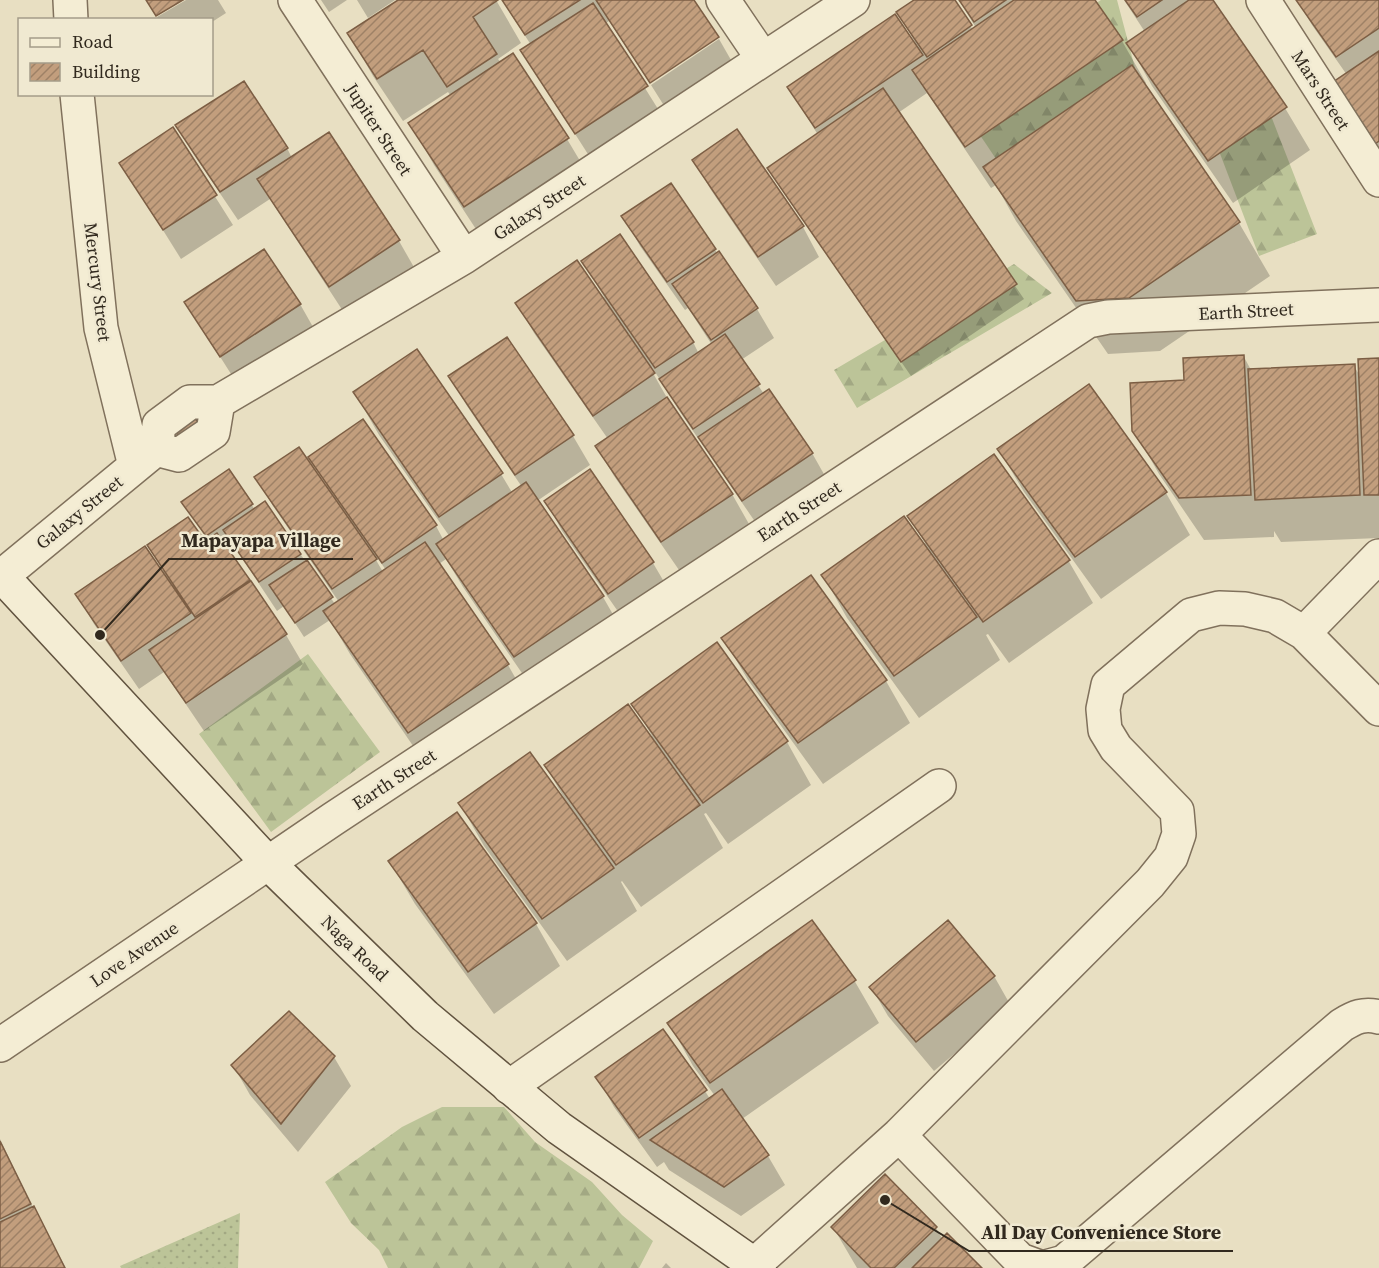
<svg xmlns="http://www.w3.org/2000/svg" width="1379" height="1268" viewBox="0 0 1379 1268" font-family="'Source Serif 4',serif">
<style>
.grass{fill:url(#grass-dots)}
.forest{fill:url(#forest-firs)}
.shadow{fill:#0003;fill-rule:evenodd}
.building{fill:url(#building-hatch);stroke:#7c5e44;stroke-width:1.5}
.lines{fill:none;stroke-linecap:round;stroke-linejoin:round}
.minor-casing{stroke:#80715c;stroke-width:36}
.secondary-casing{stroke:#61533f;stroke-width:36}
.minor{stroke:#f4edd4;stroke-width:33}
.secondary{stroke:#f4edd4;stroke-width:33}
.labels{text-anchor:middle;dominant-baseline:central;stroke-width:5;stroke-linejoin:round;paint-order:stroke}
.street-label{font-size:18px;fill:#31291e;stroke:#f0e9d1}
.leader{fill:none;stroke:#31291e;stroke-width:2}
.callout-dot{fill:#31291e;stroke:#f0e9d1;stroke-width:2}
.callout-label{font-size:20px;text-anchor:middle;font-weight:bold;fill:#31291e;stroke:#f0e9d1;stroke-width:5;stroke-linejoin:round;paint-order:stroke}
</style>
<defs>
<pattern id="grass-dots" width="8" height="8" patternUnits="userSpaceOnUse" patternTransform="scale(1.5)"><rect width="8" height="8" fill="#bcc498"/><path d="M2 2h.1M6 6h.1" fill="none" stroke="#a2a883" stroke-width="1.8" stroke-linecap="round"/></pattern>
<pattern id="forest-firs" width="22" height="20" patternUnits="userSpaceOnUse" patternTransform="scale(1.5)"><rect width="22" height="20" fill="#bcc498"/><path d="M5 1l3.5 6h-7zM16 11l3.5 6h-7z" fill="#a2a883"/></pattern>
<pattern id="building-hatch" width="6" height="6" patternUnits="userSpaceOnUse" patternTransform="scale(1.5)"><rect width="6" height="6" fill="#c29e7d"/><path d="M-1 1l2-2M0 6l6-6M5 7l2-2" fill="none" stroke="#9e8166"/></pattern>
</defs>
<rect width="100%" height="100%" fill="#e8dfc2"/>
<path class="grass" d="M240,1213L238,1268H121L120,1266Z"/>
<path class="forest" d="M1101,0H1117L1135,68L996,159L954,96Z
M1268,108L1317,234L1259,256L1211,130Z
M1014,264L1052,293L857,408L834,370Z
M308,654L380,752L271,832L199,734Z
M442,1107H504L535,1142L592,1182L622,1215L653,1241L639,1268H388L379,1250L351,1223L325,1182L402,1127Z"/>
<path class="shadow" d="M186,0H218L226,13L212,22V20H159L157,17Z
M321,0H347L329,12Z
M357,0H395L368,18Z
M401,0H496L521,43L498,59L567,139L592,181L489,249L434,165L410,123L451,96L448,92L403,121L373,76L349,34Z
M502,0H693L717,37L649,82L609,21L605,24L663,117L593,162L522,51L531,45Z
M917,0H953L973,30L976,28L959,0H1094L1122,41L1146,83L1144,84L1239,223L1270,276L1160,351L1108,354L1016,221L996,185L991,188L927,93L898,113L1024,299L911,376L777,183L818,135L789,88L915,42L898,13Z
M1124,0H1211L1285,108L1310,150L1233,203L1152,86L1128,43L1145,32Z
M1297,0H1379V151L1352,112L1347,75L1312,25Z
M719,39L735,67L668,112L651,85Z
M177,126L287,148L292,158L328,134L399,241L423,283L354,328L270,199L238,220L194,155Z
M173,130L233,225L181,259L121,163Z
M737,131L803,227L819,257L776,286L711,190L694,161Z
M623,216L715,250L757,309L774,338L741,360L764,394L812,453L829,483L760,529L678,409L652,367L650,368L670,403L732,494L749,524L679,570L614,476L597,447L608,439L534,333L517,303L604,297L583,262L693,342L699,354L712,345L688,308L685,310L640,246Z
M186,303L300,304L317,334L238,385Z
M417,351L501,474L513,494L522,487L467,406L450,377L573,436L590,465L537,501L603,597L627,639L539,698L463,587L446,559L439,564L508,665L532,707L433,775L350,654L330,620L304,637L284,606L277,611L230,540L223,544L286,635L303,664L204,731L164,672L139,689L94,624L77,595L164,571L149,546L204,543L208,540L183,502L229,471L255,510L265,503L335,604L339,602L273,506L256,477L325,487L327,485L310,457L436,526L444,541L450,537L379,435L355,393ZM378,559L386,570L383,572L376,560Z
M1244,357L1251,370L1354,366L1360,376L1379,360V538L1281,542L1274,531V537L1204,540L1159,474L1134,430L1186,382Z
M999,450L1166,493L1190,535L1101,599L1024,492Z
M546,501L653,563L670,592L626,623L562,531Z
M909,517L1068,560L1093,603L1009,663L988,634L986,635L1000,660L919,718L847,618L823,575L925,543Z
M811,577L886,681L910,723L823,784L748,680L723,638Z
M716,645L787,742L811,785L728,844L706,813L704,814L723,848L641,907L622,881L621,882L637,911L567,961L484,846L460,804L562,799L564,798L545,765L652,736L633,704Z
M457,814L536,924L560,966L494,1014L415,904L390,862Z
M994,976L1011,1006L934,1071L888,1016L871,987Z
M854,980L879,1023L742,1119L768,1156L785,1185L741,1216L669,1170L664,1162L657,1167L614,1107L597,1077L705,1091L710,1099L715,1096L693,1066L669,1023Z
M334,1057L351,1086L298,1152L250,1095L233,1065Z
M0,1139L34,1210L66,1268H0Z
M885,1176L936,1228L943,1240L980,1268H857L833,1227Z
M666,1263L671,1268H662Z"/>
<path class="building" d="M146,0H183L156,16Z
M398,0H498L473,17L497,54L447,87L423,50L377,79L347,33Z
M502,0H580L525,35Z
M596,0H694L719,37L650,83Z
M914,0H955L972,25L927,57L896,12Z
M959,0H1006L974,22Z
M1014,0H1095L1123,40L965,147L912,70Z
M1125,0H1162L1137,17Z
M1189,0H1213L1287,107L1208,161L1126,43Z
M1296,0H1379V28L1336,57Z
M593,3L648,86L575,134L520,50Z
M895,14L923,55L815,128L787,87Z
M1379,51V141L1375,144L1333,82Z
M513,53L569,138L464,207L408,123Z
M1132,65L1240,222L1129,298L1076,301L983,167Z
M244,81L288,148L220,192L175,125Z
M883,88L1017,284L901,362L767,168Z
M173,127L217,195L163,230L119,163Z
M737,129L804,226L758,257L692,160Z
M329,132L400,240L329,287L257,179Z
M671,183L716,249L667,282L621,216Z
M620,234L694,342L655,368L581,261Z
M264,249L301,304L220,357L184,302Z
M719,251L758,308L711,340L672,284Z
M577,260L655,373L593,416L515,303Z
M725,334L760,384L693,429L659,379Z
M507,337L574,435L515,475L448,376Z
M417,349L503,473L439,517L353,392Z
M1244,355L1251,495L1179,498L1132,431L1130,383L1184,380L1183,358Z
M1379,358V495H1364L1358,359Z
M1355,364L1360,495L1255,500L1248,369Z
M1089,384L1167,492L1075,557L997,449Z
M769,389L813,453L742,501L698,437Z
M667,397L733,494L661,542L595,446Z
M191,413L200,425L181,440L173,428Z
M363,419L437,525L382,563L308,457Z
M299,447L377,559L332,589L254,477Z
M994,454L1070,560L983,622L907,516Z
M229,469L253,504L206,536L181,502Z
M590,469L654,562L608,594L544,501Z
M526,482L604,596L514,657L436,544Z
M265,501L301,554L259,582L223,530Z
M904,516L977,617L894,676L821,575Z
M188,517L205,541L217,533L250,580L195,617L147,545Z
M425,542L509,664L408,733L323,611Z
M145,546L191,613L121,661L75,594Z
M307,560L333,597L295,623L269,585Z
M811,575L887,680L798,743L721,638Z
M251,581L287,634L186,703L149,650Z
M717,642L788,741L703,803L631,704Z
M628,704L700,805L616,865L544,765Z
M530,752L614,868L542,919L458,803Z
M457,812L537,923L468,972L388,861Z
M812,920L856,980L710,1083L667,1023Z
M948,920L995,976L916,1042L869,987Z
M289,1011L335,1056L281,1124L231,1065Z
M663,1029L707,1090L639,1138L595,1077Z
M722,1089L769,1155L724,1187L650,1140Z
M0,1141L31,1204L0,1219Z
M885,1174L937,1227L894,1268H871L831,1227Z
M34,1206L65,1268H0V1222Z
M947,1233L982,1268H912Z"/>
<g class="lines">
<g class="minor-casing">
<path id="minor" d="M70,0L71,20
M295,0L464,257
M723,0L763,59
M1263,0L1379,180
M77,94L101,328L135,466
M156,449L179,455L213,432L218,402
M2,576L156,449L159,425L190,402H218L464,257L853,0
M1304,633L1379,556
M0,1045L333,819L1088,321L1108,317L1379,305
M509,1087L939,786
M899,1135L1020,1260L1042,1268L1064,1262L1342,1025C1355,1017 1364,1013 1379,1017
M755,1264L899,1135L1150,883L1171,857L1179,834L1177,811L1116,748L1105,730L1103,709L1108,685L1191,615L1219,608L1245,609L1275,616L1304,633L1379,709"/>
</g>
<g class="secondary-casing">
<path id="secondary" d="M0,574L268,863L425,1016L559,1128L759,1268"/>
</g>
<use href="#minor" class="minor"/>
<use href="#secondary" class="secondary"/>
</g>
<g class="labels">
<g class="street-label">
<text transform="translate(1321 90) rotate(57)">Mars Street</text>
<text transform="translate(379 129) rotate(57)">Jupiter Street</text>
<text transform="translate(539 207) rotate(-33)">Galaxy Street</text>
<text transform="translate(98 282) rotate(83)">Mercury Street</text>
<text transform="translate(1246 311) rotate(-3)">Earth Street</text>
<text transform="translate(799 511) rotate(-33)">Earth Street</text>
<text transform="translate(79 512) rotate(-39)">Galaxy Street</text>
<text transform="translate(394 779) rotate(-33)">Earth Street</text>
<text transform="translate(355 948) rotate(44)">Naga Road</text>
<text transform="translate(134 954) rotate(-34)">Love Avenue</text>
</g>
</g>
<path class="leader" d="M100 635L169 559H353M885 1200L969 1251H1233"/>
<g class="callout-dot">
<circle cx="100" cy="635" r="6"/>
<circle cx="885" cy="1200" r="6"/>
</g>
<g class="callout-label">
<text x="261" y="547">Mapayapa Village</text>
<text x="1101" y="1239">All Day Convenience Store</text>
</g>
<rect x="18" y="18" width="195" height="78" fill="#f0e9d1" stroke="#a49c89" stroke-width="1.5"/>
<rect x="30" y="38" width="30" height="9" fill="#f4edd4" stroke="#a49c89" stroke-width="1.5"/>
<text x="72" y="48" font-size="18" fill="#31291e">Road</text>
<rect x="30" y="63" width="30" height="18" fill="url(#building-hatch)" stroke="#a49c89" stroke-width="1.5"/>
<text x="72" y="78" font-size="18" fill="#31291e">Building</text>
</svg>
